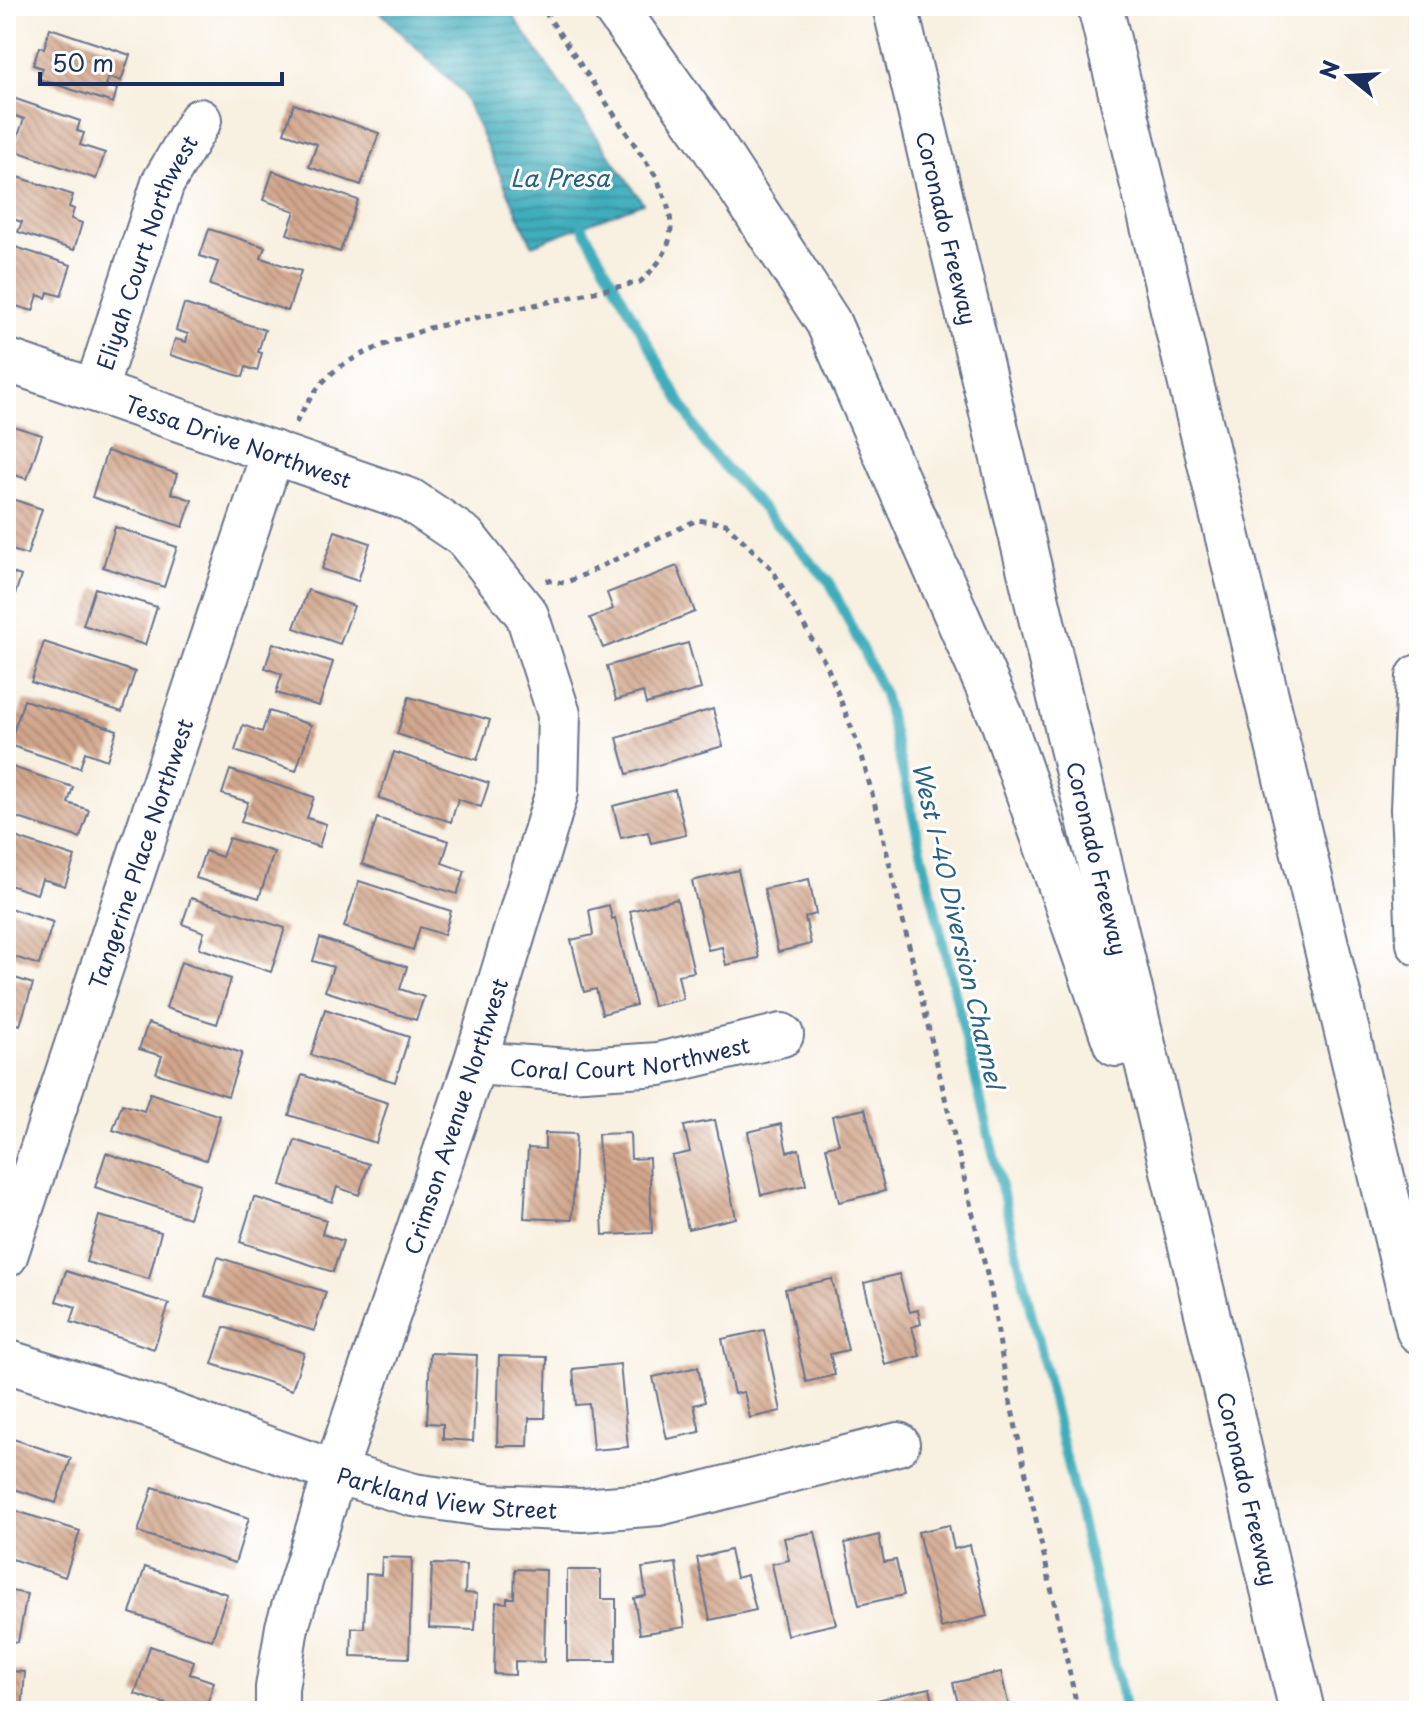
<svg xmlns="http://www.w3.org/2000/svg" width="1425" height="1717" viewBox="0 0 1425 1717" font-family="'Playpen Sans',sans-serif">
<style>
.water{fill:url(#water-rules);stroke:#2d6e8d;stroke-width:2}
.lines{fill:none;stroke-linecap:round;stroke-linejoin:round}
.stream{stroke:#3fadbc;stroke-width:10}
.building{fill:url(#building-back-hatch)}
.minor-casing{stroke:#68738c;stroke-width:46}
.highway-casing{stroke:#68738c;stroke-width:48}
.path{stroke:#68738c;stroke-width:5;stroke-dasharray:6 6;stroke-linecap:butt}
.minor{stroke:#fff;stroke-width:42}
.highway{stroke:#fff;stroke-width:44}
.labels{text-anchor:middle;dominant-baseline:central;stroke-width:6;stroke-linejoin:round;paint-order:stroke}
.street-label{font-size:22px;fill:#1b2f5e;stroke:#fff}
.water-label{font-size:24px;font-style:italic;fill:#296184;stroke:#fff}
</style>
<defs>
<pattern id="water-rules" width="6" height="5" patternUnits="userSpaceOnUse" patternTransform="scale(2)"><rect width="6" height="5" fill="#3fadbc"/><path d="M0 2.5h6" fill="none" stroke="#348d9c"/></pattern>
<pattern id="building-back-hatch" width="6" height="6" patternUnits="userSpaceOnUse" patternTransform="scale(2)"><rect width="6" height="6" fill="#d2a68b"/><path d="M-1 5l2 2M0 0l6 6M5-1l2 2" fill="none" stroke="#aa8875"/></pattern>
</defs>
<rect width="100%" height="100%" fill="#fff"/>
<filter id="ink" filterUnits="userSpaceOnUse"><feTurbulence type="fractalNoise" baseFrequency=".0125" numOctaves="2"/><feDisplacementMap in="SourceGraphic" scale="16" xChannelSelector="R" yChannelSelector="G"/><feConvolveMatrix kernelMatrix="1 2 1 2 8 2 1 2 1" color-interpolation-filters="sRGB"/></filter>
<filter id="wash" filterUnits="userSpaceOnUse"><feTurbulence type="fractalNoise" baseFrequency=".006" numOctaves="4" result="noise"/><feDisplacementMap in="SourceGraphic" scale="32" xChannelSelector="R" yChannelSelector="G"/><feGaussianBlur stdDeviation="1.8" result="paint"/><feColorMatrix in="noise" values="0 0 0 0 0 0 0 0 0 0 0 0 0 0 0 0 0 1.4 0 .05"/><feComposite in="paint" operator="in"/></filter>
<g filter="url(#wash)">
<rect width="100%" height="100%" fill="#f8f0e0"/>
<path class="water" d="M374,6H506L643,203L532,245L462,92Z"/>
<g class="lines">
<path class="stream" d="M582,226L705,445L830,583L884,694L1126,1711"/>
</g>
<g id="blocks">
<path class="building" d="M50,28L130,55L121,81L109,77L106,85L117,89L113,103L39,79L43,68L33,65L39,47L44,48Z
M7,96L80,121L77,131L84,133L80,145L105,153L96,179L13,150L24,119L6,113Z
M294,104L379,133L361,185L309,167L317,144L284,133Z
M273,171L358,200L340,252L287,234L295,211L263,200Z
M18,177L73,195L69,207L74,209L71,219L82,223L74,250L18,232L22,222L6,217Z
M209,229L265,247L261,258L301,271L288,311L210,285L218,262L200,256Z
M6,244L71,265L61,296L48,292L46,298L38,295L33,311L6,303Z
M184,304L265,330L258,352L262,353L257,371L246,367L243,377L170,355L175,339L186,342L188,334L176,330Z
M6,424L42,435L27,479L6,472Z
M107,451L177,474L171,493L192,500L183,527L92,497Z
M6,497L42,509L27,555L6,548Z
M115,527L177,547L164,587L103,567Z
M335,531L370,543L358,581L322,569Z
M677,566L695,612L603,648L590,618L613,609L607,593Z
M6,571L21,576L7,619H6Z
M95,588L157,607L145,645L83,625Z
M308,590L354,606L340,644L294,628Z
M44,642L135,672L122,712L31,682Z
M273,643L333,662L319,706L276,693L282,674L265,668Z
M688,643L701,689L646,704L643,692L616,700L607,666Z
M409,697L490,720L477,760L397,734Z
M24,700L117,730L107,760L85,752L80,768L9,745Z
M713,709L723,746L627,774L617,738Z
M269,711L311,725L296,771L235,751L243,725L262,732Z
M394,752L489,783L481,807L458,799L451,822L379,798Z
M6,765L73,787L68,803L89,810L80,838L6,814Z
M230,770L314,797L307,818L326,824L319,847L241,822L248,802L222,794Z
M675,790L686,835L651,843L648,832L621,838L613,806Z
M377,818L449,841L442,863L465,871L457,894L362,864Z
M6,834L75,857L65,886L42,879L37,894L6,884Z
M229,838L274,852L259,898L196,878L205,851L222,857Z
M738,870L759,958L726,965L722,947L708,950L692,881Z
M809,879L816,914L805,917L811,944L778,952L764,889Z
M359,881L451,911L444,935L420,927L413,950L344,927Z
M191,898L285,928L271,972L199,948L204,932L182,924Z
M677,899L694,972L678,975L683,999L653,1006L630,911Z
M609,905L612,919L615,918L636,1005L602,1014L596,989L584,992L571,940L593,935L589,910Z
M6,907L53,922L39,965L6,954Z
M320,938L407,967L400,989L424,997L416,1020L325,991L333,967L313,961Z
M181,962L231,979L217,1024L166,1008Z
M6,975L33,984L20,1025L6,1020Z
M325,1009L409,1037L395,1082L311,1055Z
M148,1023L242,1053L228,1096L156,1073L162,1056L139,1049Z
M302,1075L388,1103L376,1143L289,1115Z
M150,1093L220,1116L206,1160L113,1130L122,1104L144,1111Z
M865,1109L885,1191L839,1202L826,1147L839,1144L832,1116Z
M715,1120L736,1218L688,1229L672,1156L690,1152L684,1126Z
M781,1124L787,1152L799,1149L806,1185L761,1195L748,1132Z
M545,1133L576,1134L572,1220L524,1218L528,1148L545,1149Z
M630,1133L631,1159L649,1158L652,1233L603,1235L598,1134Z
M295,1140L369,1164L359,1195L337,1187L332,1202L281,1185Z
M106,1153L200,1184L189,1218L95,1187Z
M254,1197L326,1220L322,1234L343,1241L333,1272L240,1242Z
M99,1216L161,1232L149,1279L86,1262Z
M218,1257L326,1292L314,1331L205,1296Z
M66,1271L169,1304L154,1349L71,1322L76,1307L56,1301Z
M899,1274L910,1312L918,1310L921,1324L912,1327L920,1356L885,1365L864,1283Z
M832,1279L848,1350L830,1354L835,1375L806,1382L785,1289Z
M224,1327L304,1353L292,1390L212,1364Z
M764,1330L781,1411L750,1418L744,1392L734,1394L722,1339Z
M430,1353L477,1355L473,1441L443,1439V1424L427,1423Z
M499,1356L547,1357L545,1418H529L528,1446H497Z
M620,1364L628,1447L593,1450L589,1404L576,1405L573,1369Z
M698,1367L705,1402L694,1405L700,1432L667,1439L653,1377Z
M7,1437L71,1458L56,1503L6,1486Z
M153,1487L249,1518L235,1563L138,1532Z
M7,1508L80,1531L65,1577L6,1557Z
M949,1525L954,1549L970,1545L987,1616L941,1628L918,1532Z
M815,1532L836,1624L787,1635L772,1564L789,1560L784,1538Z
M879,1535L884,1562L896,1560L904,1595L859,1605L845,1543Z
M730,1550L736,1578L747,1575L756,1610L710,1620L697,1558Z
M382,1557L412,1558L409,1658L351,1656L352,1628H364L366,1574L381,1575Z
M676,1563L685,1627L640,1634L634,1598L646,1596L642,1568Z
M432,1564L466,1565L465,1593L477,1594L475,1630L429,1628Z
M145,1567L227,1594L212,1640L130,1613Z
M515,1569L546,1570L544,1662L515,1661V1675L494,1674L496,1602L507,1603V1598H514Z
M567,1570H601V1599H616V1661H567Z
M6,1590L27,1594L18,1642L6,1640Z
M150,1646L194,1661L190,1674L214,1682L205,1711H188L135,1694Z
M6,1671L25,1672L22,1711H6Z
M1001,1672L1010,1711H960L953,1683Z
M930,1688L935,1711H880L877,1700Z"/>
</g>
</g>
<g filter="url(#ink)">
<use href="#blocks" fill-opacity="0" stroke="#68738c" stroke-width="2"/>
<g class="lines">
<g class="minor-casing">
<g id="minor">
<path id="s1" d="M6,360L410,500L465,537L527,615L559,714L557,792L475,1063L335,1472L287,1627L277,1688V1711"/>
<path id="s2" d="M96,389L163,183L200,120"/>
<path id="s3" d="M475,1063L568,1070L659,1064L782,1035"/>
<path id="s4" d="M6,1256L273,452"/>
<path id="s5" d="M6,1361L157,1409L335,1472L414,1495L491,1506L582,1510L659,1504L898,1444"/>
</g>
</g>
<g class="highway-casing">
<g id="highway">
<path d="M614,6L706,135L828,322L1003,721L1116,1044"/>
<path id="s6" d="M895,6L1302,1711"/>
<path d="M1100,6L1419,1331"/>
<path d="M1419,677L1413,809L1419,943"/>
</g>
</g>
<path class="path" d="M296,423C306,403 319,383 337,369C360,352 402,338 429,328L640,282C680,246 677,220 655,175L541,6
M546,580L564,583L579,577L697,520L726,524L772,569L827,666L861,752L881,828L991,1291L1007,1387L1078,1711"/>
<use href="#minor" class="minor"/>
<use href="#highway" class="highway"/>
</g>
</g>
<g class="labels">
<g class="street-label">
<text stroke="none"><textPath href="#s6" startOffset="228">Coronado Freeway</textPath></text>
<text stroke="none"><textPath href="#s2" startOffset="146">Eliyah Court Northwest</textPath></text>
<text stroke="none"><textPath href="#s1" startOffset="246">Tessa Drive Northwest</textPath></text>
<text stroke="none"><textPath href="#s4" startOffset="424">Tangerine Place Northwest</textPath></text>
<text stroke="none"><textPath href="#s6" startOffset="876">Coronado Freeway</textPath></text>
<text stroke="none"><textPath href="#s3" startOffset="156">Coral Court Northwest</textPath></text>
<text transform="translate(455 1116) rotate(-72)">Crimson Avenue Northwest</text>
<text stroke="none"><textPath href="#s5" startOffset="462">Parkland View Street</textPath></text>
<text stroke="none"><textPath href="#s6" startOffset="1524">Coronado Freeway</textPath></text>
</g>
<g class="water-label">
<text x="560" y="177">La Presa</text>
<text transform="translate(959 925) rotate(77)">West I-40 Diversion Channel</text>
</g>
</g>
<rect width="1425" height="1717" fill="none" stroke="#fff" stroke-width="32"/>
<g transform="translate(1349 76) rotate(288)" stroke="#ffffff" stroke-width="6" paint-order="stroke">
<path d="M0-6L14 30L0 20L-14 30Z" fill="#1b2f5e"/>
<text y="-12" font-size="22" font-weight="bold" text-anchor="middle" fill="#1b2f5e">N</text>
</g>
<path d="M40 72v12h242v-12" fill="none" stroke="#1b2f5e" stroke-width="4"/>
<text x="52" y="72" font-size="24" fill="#1b2f5e" stroke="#ffffff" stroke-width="6" paint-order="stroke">50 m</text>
</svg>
